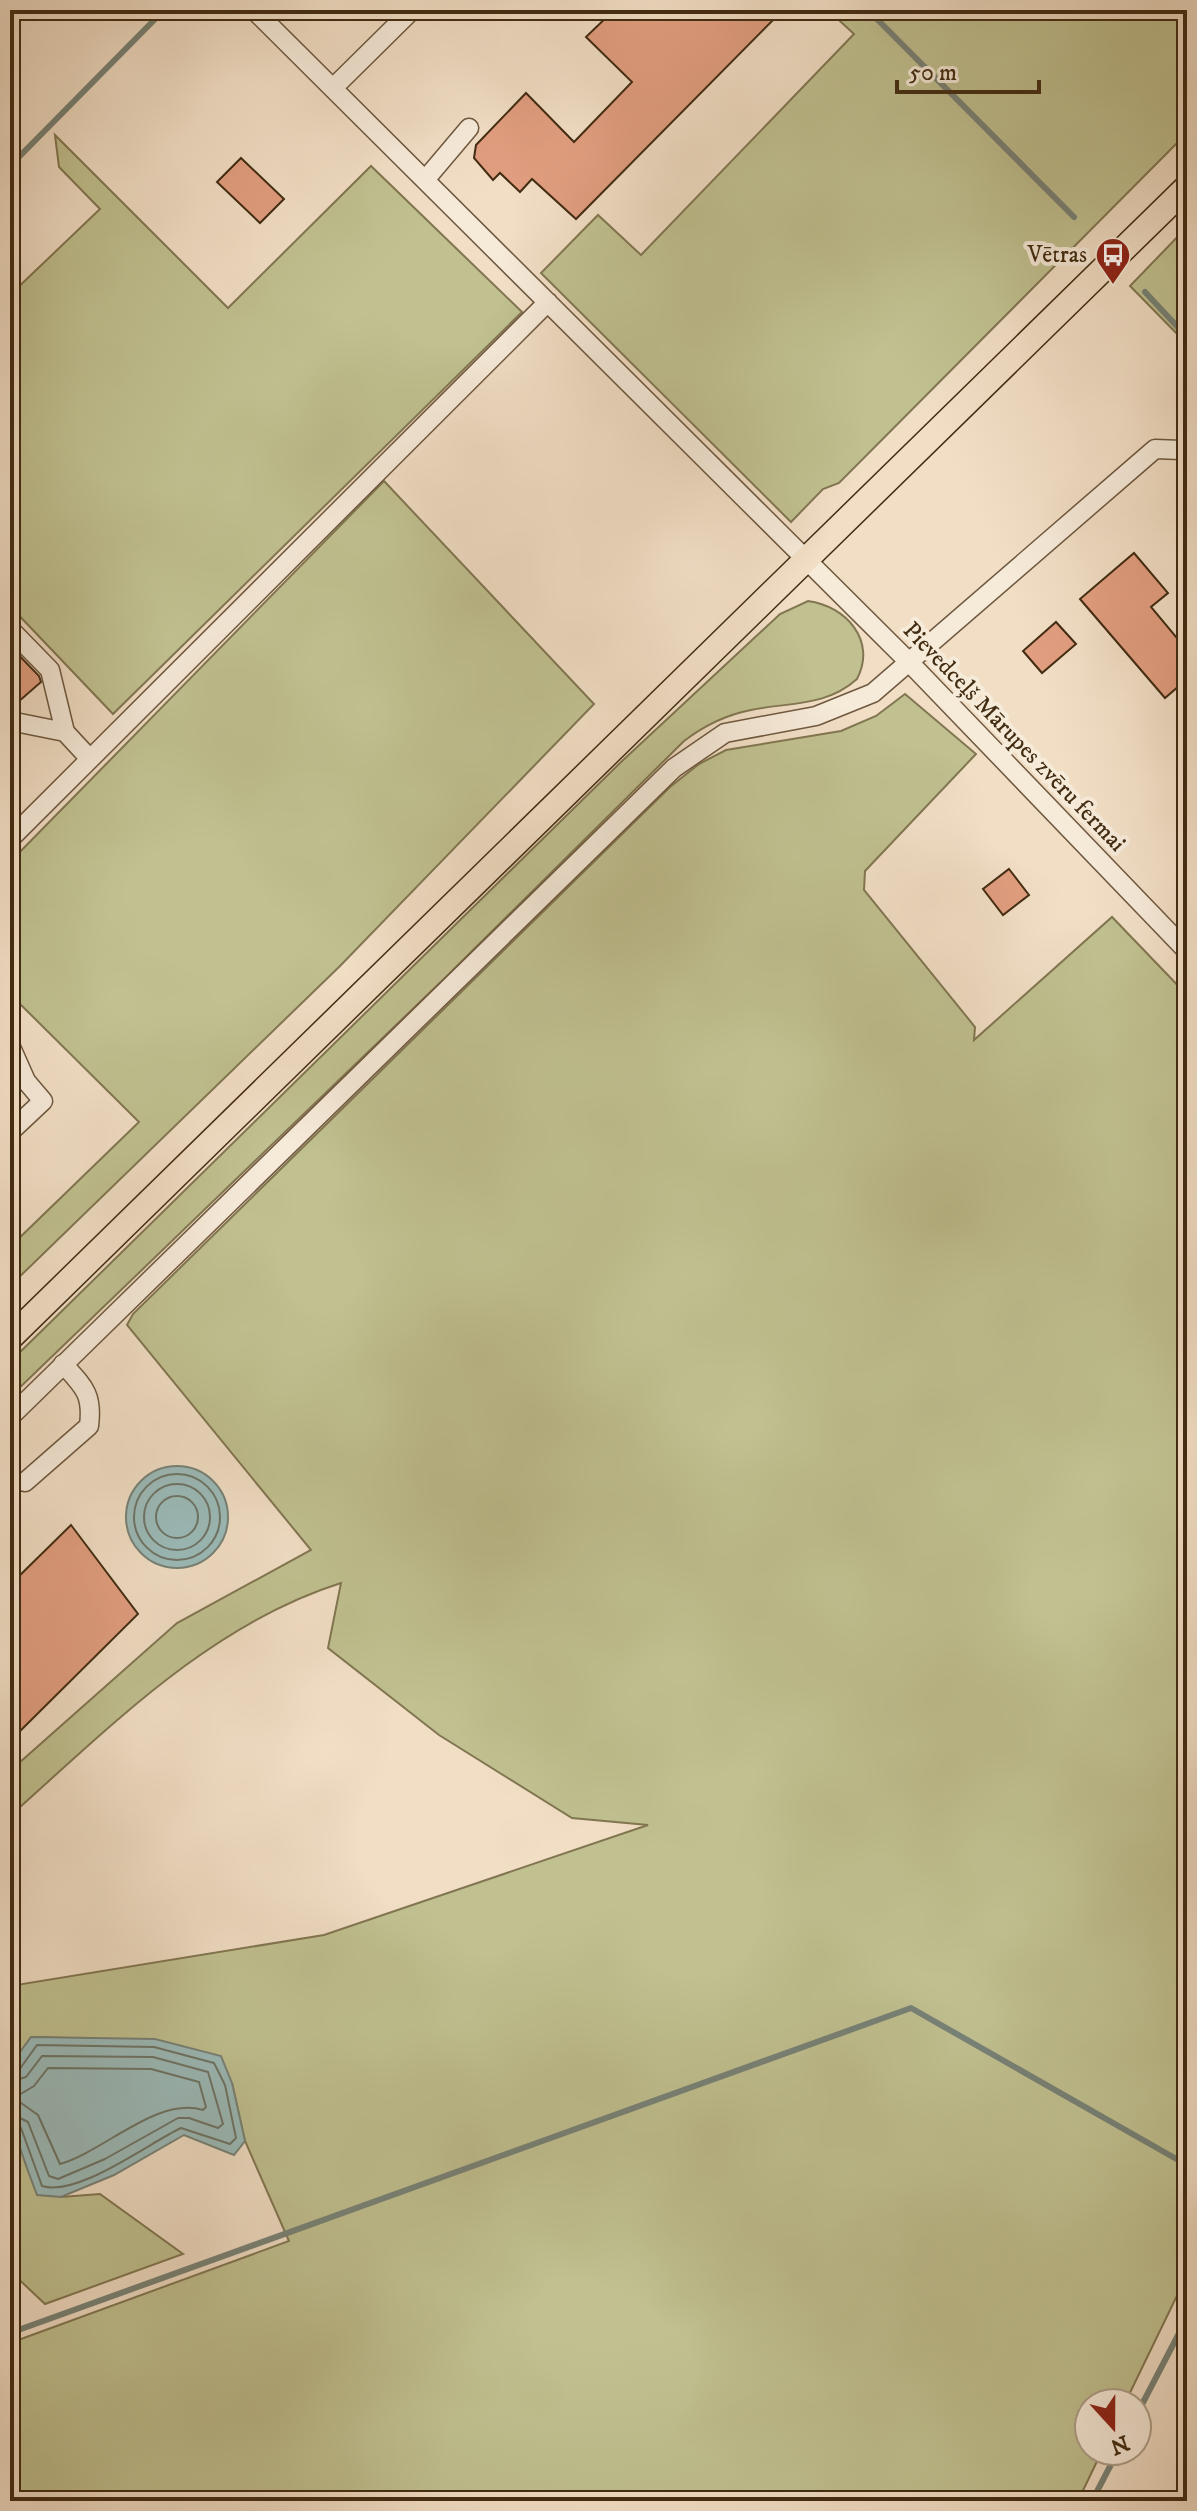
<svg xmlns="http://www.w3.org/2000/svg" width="1197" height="2511" viewBox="0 0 1197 2511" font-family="'IM FELL DW Pica',serif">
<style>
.green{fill:#c0c090;stroke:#817651;stroke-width:2}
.water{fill:#9bbbba;stroke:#778277;stroke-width:2}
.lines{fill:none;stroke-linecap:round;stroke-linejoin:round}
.shore{stroke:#6e7466;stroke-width:2}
.stream{stroke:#778277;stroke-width:6}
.building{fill:#e19e80;stroke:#422c12;stroke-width:2}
.minor-casing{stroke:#6e583f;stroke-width:21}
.major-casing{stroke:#422c12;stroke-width:27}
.minor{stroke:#f6ead9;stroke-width:18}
.major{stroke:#f1dec5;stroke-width:24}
.labels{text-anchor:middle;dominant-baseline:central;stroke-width:8;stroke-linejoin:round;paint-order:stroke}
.poi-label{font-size:24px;fill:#422c12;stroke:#f6ead9;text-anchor:end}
.street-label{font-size:24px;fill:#422c12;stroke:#f6ead9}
</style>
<rect width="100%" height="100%" fill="#f1dec5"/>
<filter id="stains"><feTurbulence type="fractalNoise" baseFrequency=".0025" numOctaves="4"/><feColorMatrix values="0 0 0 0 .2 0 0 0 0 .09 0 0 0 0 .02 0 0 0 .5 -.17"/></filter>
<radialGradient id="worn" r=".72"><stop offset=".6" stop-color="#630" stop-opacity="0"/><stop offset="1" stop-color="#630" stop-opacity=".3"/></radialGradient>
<path class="green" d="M828,10H1187V133L839,483L823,489L791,522L541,273L598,215L641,255L854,34Z
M55,135L228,308L371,166L522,312L113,714L10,606V295L100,209L59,167Z
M1187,227V344L1130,286Z
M384,481L594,704L340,966L10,1286V1247L139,1122L10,994V862Z
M808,601C846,606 877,641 857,679C826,707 789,702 751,710C725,715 705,725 684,741L448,975L10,1397V1362L620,763L780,614Z
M905,694L976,754L865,871L864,890L975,1027L974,1040L1112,917L1187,995V2275L1125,2403H1089V2451H1102L1078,2501H10V2343L289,2241L245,2141L232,2083L69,2038L31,2037L10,2069V1986L324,1935L648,1825L572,1818L439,1735L328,1648L341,1583C211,1624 110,1727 10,1816V1771L177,1623L311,1550L127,1325L133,1314L670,787L699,764L726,750L841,731L876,716Z
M10,2090L12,2128L61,2197L100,2194L183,2254L45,2304L10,2271Z"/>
<path class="water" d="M126 1517a51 51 0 1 1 102 0a51 51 0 1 1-102 0Z
M31,2037L155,2039L221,2056L232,2083L245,2141L234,2155L184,2135L114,2175L61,2197L37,2195C25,2163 0,2102 10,2068C14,2058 25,2046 31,2037Z"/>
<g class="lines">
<path class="shore" d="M134 1517a43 43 0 1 1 86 0a43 43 0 1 1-86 0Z
M144 1517a33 33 0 1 1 66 0a33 33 0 1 1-66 0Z
M156 1517a21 21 0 1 1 42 0a21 21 0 1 1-42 0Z
M48,2068L151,2069L199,2082L206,2107L203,2110C157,2096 105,2151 60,2164L38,2115L14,2098L34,2086Z
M10,2072L19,2070L37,2045L154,2047L214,2063L225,2085L236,2138L230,2144L181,2128C147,2144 78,2197 42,2186L21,2128L10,2123
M10,2082L26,2077L42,2056L153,2057L208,2072L223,2124L218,2128L189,2118H178L105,2159L58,2179L49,2176L28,2122L10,2113"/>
<path class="stream" d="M868,10L1074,217
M10,166L164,10
M1145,292L1187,337
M10,2333L911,2008L1187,2165
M1137,2414L1187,2318
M1092,2501L1118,2451"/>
</g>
<path class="building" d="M614,10H783L576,219L532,179L520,192L500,173L493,180L474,158L476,145L526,93L574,142L632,82L586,37Z
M241,158L284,199L260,223L217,182Z
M1134,553L1168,593L1151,607L1187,650V679L1165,698L1080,599Z
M1056,622L1076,644L1042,673L1023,651Z
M10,646L39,676L41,682L10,709Z
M1009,869L1029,895L1003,915L983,889Z
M71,1525L138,1614L10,1741V1585Z"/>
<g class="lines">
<g class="minor-casing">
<path id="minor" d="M254,10L909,662L1187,951
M333,88L412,10
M425,180L469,128
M10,629L50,670L65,732L90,759
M10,721L65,732
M10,839L548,302
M10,1045L26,1081L43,1101L10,1132
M10,1417L674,768L725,733L816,716L873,693L1155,449L1181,450L1187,456
M25,1482L89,1426C93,1394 84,1387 63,1364"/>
</g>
<g class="major-casing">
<path id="major" d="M10,1338L1187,187"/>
</g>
<use href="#minor" class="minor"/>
<use href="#major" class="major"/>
</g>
<defs>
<g id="bus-pin" transform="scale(1.8)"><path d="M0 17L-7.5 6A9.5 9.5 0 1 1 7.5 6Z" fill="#8f2418" stroke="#f6ead9"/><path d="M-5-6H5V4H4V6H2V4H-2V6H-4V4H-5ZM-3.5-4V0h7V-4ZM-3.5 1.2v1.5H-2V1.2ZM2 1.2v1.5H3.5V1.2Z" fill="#fff"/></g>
</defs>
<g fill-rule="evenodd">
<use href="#bus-pin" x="1113" y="255"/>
</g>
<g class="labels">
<g class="poi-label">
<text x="1087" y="255">Vētras</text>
</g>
<g class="street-label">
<text transform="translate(1014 737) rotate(46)">Pievedceļš Mārupes zvēru fermai</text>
</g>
</g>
<rect width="1197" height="2511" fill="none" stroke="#f1dec5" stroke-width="40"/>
<rect x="12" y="12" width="1173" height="2487" fill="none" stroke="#422c12" stroke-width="4"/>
<rect x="20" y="20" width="1157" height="2471" fill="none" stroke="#422c12" stroke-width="2"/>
<g transform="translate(1113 2427) rotate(159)"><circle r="38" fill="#f6ead9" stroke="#ae9e89" stroke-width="2"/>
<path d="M0-6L14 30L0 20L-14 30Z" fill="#8f2418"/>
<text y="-12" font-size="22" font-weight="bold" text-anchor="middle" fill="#422c12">N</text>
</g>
<path d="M897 80v12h142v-12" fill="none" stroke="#422c12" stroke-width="4"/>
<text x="909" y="80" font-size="24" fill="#422c12" stroke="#f6ead9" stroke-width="6" paint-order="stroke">50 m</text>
<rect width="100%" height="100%" filter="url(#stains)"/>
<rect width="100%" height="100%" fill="url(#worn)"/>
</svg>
